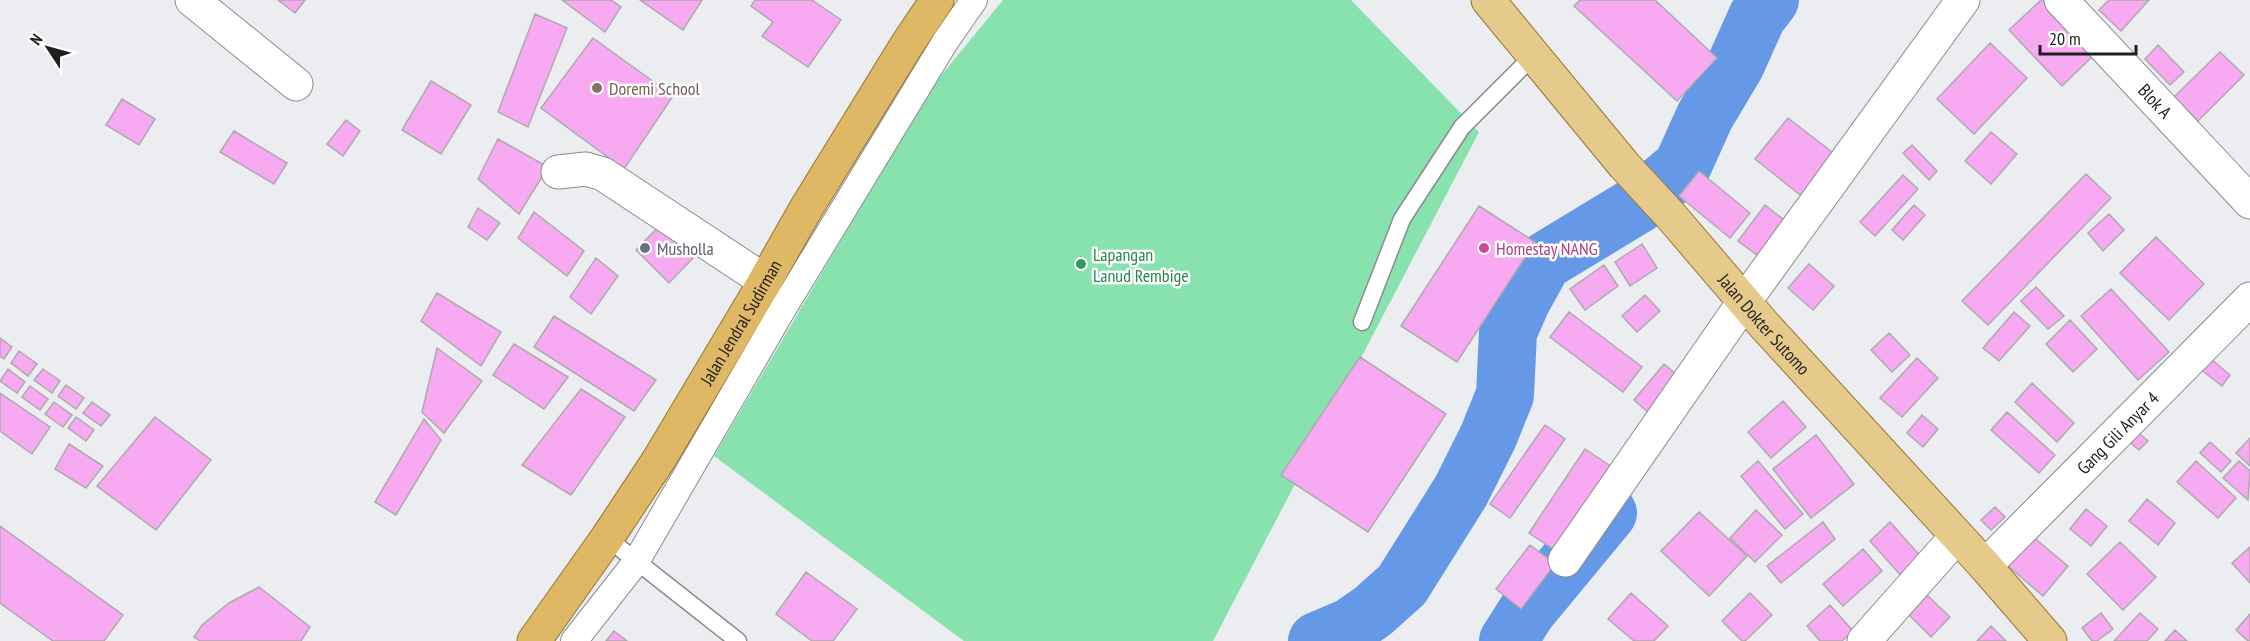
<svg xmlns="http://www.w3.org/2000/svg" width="2250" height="641" viewBox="0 0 2250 641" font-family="'PT Sans Narrow',sans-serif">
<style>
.green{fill:#87e2ad}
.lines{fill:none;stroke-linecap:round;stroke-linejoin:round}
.river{stroke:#6599e7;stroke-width:58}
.building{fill:#f7aaf1;stroke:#adaaad;stroke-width:1.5}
.service-casing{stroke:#8a8c8f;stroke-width:19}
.pedestrian-casing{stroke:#8a8c8f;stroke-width:28}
.minor-casing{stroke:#8a8c8f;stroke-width:35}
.primary-casing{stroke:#957632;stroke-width:35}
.trunk-casing{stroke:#957632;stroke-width:35}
.service{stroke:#fff;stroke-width:16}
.pedestrian{stroke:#fff;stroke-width:26}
.minor{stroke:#fff;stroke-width:33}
.primary{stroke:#e6ca8b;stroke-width:33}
.trunk{stroke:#deb864;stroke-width:33}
.education-dot{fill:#8d6e63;stroke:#fff;stroke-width:2}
.worship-dot{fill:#6b7280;stroke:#fff;stroke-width:2}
.hotel-dot{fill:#d1479c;stroke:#fff;stroke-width:2}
.leisure-dot{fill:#2e9e5b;stroke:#fff;stroke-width:2}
.labels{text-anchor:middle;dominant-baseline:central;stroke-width:5;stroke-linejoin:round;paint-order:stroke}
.education-label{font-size:18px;fill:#785e54;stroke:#fff;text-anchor:start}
.street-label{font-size:18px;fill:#1e1e1f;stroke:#fff}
.worship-label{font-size:18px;fill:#5b616d;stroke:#fff;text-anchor:start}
.hotel-label{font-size:18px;fill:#b23c85;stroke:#fff;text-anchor:start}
.leisure-label{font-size:18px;fill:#27864d;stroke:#fff;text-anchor:start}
</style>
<rect width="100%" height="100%" fill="#ebedf0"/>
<path class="green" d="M1003,0H1351L1479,132L1213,641H964L714,456L930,89Z"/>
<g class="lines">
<path class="river" d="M1317,641L1350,627L1373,611L1402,585L1461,491L1488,437L1505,395L1508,332L1522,300L1543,262L1637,205L1682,167L1705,116L1736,64L1757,17L1770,0
M1508,641L1527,611L1608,513"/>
</g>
<path class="building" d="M278,0H305L295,13Z
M562,0H611L621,7L605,32Z
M640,0H702L683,30Z
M755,0H812L841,20L808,67L762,36L773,22L751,6Z
M1580,0H1655L1717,58L1677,101L1574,6Z
M2041,0H2044L2095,54L2062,86L2009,30Z
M2109,0H2149L2121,31L2099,10Z
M535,14L567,28L528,127L498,112Z
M593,38L673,96L624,169L541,108Z
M1990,43L2027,78L1974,134L1937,99Z
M2158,45L2184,72L2170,85L2145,59Z
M2220,52L2244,75L2198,121L2174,97Z
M431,81L471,105L441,154L402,130Z
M122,99L155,119L139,145L106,125Z
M1788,118L1837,156L1804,198L1755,159Z
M346,120L360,131L343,156L327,144Z
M234,131L287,163L274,184L220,152Z
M1991,132L2017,154L1991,184L1965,161Z
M498,139L548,167L519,214L478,179Z
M1912,145L1937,171L1929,180L1903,153Z
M1699,171L1750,213L1730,238L1679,196Z
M2086,174L2111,198L1988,325L1962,301Z
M1903,175L1918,189L1875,236L1860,222Z
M1765,205L1794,228L1768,263L1738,241Z
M1914,205L1925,215L1903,240L1892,230Z
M1479,206L1535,242L1457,362L1401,326Z
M478,208L500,223L487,240L468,227Z
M534,212L584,251L567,276L518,238Z
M2109,214L2124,230L2103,251L2088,233Z
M659,226L693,258L669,283L636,250Z
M2156,237L2204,284L2169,320L2120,273Z
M1642,244L1657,268L1630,286L1615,262Z
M596,258L618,276L591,314L570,297Z
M1809,264L1834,286L1813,310L1788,288Z
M1604,265L1618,286L1585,310L1570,289Z
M2036,287L2064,316L2048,329L2021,301Z
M2111,289L2169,352L2138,380L2081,316Z
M437,293L501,332L481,366L421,321Z
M1645,295L1660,311L1637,332L1622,316Z
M1569,312L1642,367L1623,392L1550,337Z
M2014,312L2030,326L1999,361L1983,348Z
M554,316L656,380L634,411L534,347Z
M2070,320L2097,349L2073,372L2046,344Z
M1889,333L1910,355L1892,372L1871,350Z
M0,338L12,347L4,359L0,356Z
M514,344L568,377L544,409L493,375Z
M437,348L482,381L444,433L422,412Z
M19,351L37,364L28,376L11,363Z
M1360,357L1446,414L1368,532L1281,475Z
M1917,358L1938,378L1902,417L1880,398Z
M2210,358L2230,375L2222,386L2200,369Z
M1664,364L1680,377L1650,414L1634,400Z
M8,369L25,382L17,393L0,381Z
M43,369L60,381L52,393L34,380Z
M2032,383L2074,423L2057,442L2015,402Z
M66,385L84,398L76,409L58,396Z
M30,386L48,399L40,410L22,397Z
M581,389L625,417L571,495L522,465Z
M0,393L50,427L32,454L0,431Z
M1783,401L1806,427L1771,458L1748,432Z
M54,402L72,415L63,427L45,414Z
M92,402L110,415L101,426L83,413Z
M2007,412L2055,455L2039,473L1991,430Z
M1922,415L1938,429L1923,447L1907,433Z
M76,417L94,430L86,441L68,428Z
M155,417L211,460L156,530L97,486Z
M424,419L441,440L396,515L375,502Z
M1545,425L1565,439L1510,518L1490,504Z
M2135,430L2148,441L2139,450L2126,439Z
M1816,435L1854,484L1811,518L1773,469Z
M2250,438V466L2236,453Z
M2210,442L2231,461L2221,472L2200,453Z
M69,444L103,466L86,488L55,469Z
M1585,449L1621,473L1565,557L1529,533Z
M1758,461L1803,514L1785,529L1741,476Z
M2196,461L2236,498L2218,518L2177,482Z
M2239,461L2250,471L2248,500L2223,478Z
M2147,499L2175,523L2158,545L2129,521Z
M1995,507L2005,517L1991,530L1981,520Z
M2086,509L2107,526L2091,546L2070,529Z
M1756,510L1782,535L1755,562L1730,538Z
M1699,512L1747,556L1709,596L1661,551Z
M1823,522L1835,539L1781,583L1767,566Z
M1890,522L1923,559L1903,578L1870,541Z
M0,526L123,615L104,641H53L0,603Z
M2032,536L2068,566L2043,596L2007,565Z
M2120,542L2156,577L2123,610L2087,574Z
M1530,545L1555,564L1521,609L1496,589Z
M2250,547V583L2232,563Z
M1863,549L1882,571L1843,606L1823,584Z
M806,572L857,609L833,641H812L776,614Z
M259,587L310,627L301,641H200L194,637L202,625L229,603Z
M1631,593L1668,626L1654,641H1634L1608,619Z
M1750,593L1772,615L1745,641H1742L1722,621Z
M1927,595L1950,617L1931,637L1909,615Z
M1830,605L1853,631L1842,641H1820L1807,626Z
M2101,613L2113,629L2097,641H2092L2082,628Z
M2140,613L2158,629L2147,641H2114Z
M2250,614V641H2248L2236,630Z
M1991,626L2006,641H1977Z
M2175,630L2187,641H2165Z
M614,631L627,641H606Z"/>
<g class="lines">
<g class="service-casing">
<path id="service" d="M1362,322L1402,219L1462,127L1534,55
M607,538L738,641"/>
</g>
<g class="pedestrian-casing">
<path id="pedestrian" d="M574,641L636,562L781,312L945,42L974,0"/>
</g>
<g class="minor-casing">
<g id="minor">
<path d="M192,0L296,84"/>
<path id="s1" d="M2061,0L2250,202"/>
<path d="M558,172L586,169L603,174L765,281"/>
<path d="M1565,560L1744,302L1963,0"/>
<path id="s2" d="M1985,566L2250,299"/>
<path d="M1864,641L1957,536"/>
</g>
</g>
<g class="primary-casing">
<g id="primary">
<path id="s3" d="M1488,0L1624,165L1671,216L1765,326L1985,566L2050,641"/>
</g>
</g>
<g class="trunk-casing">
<g id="trunk">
<path id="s4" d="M534,641L607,538L658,461L753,302L807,207L908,43L937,0"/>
</g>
</g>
<use href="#service" class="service"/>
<use href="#pedestrian" class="pedestrian"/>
<use href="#minor" class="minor"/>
<use href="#primary" class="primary"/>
<use href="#trunk" class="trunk"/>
</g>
<circle class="education-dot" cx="597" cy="88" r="6"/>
<circle class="worship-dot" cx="645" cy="248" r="6"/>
<circle class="hotel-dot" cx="1484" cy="248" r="6"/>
<circle class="leisure-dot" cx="1081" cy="264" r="6"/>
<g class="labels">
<g class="education-label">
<text x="609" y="88">Doremi School</text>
</g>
<g class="street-label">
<text stroke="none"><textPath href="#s1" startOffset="138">Blok A</textPath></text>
<text stroke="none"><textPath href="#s4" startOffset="380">Jalan Jendral Sudirman</textPath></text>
<text stroke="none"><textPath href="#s3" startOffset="426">Jalan Dokter Sutomo</textPath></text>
<text stroke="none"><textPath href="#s2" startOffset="188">Gang Gili Anyar 4</textPath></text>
</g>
<g class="worship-label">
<text x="657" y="248">Musholla</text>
</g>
<g class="hotel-label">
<text x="1496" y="248">Homestay NANG</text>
</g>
<g class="leisure-label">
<text x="1093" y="254">Lapangan<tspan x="1093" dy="21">Lanud Rembige</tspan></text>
</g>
</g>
<g transform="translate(48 48) rotate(306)" stroke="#ffffff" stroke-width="4.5" paint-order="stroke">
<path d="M0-4.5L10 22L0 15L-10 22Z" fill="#1e1e1f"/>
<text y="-9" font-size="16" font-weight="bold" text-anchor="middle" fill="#1e1e1f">N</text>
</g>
<path d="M2040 45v9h96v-9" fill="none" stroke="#1e1e1f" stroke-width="3"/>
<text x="2049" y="45" font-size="18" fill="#1e1e1f" stroke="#ffffff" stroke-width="4.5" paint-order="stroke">20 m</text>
</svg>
